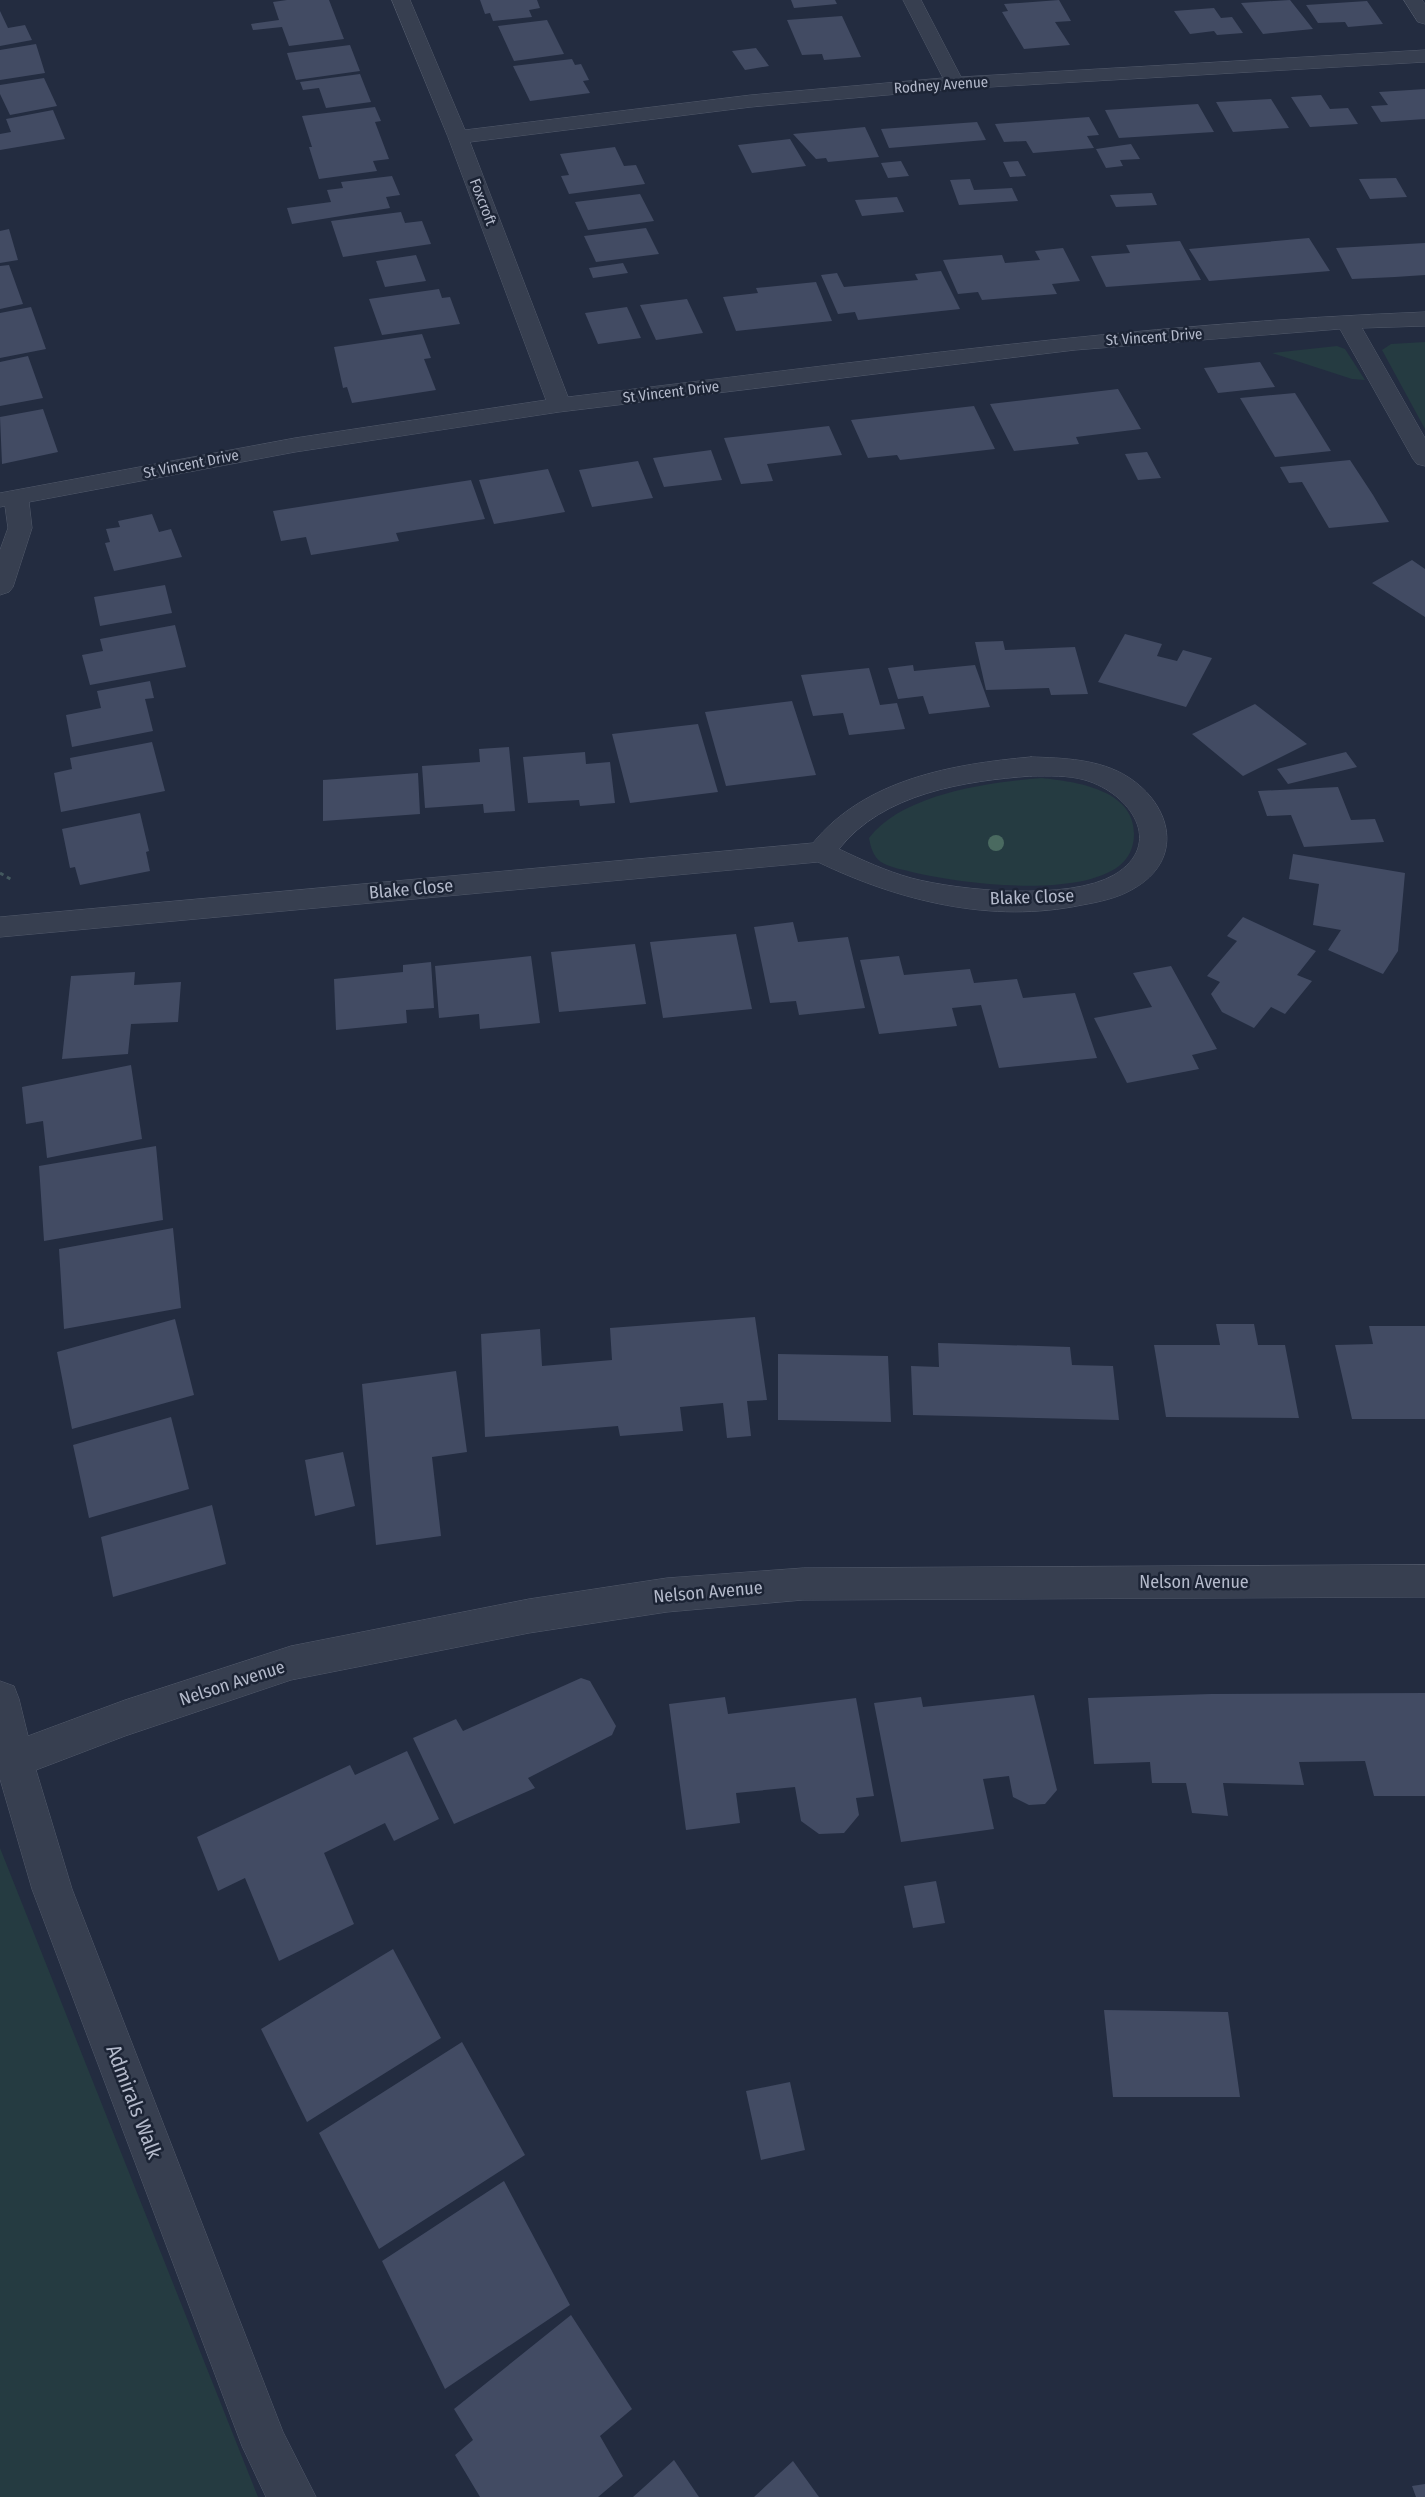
<svg xmlns="http://www.w3.org/2000/svg" width="1425" height="2497" viewBox="0 0 1425 2497" font-family="'Fira Sans Condensed',sans-serif">
<style>
.green{fill:#253b41}
.building{fill:#424b63}
.lines{fill:none;stroke-linecap:round;stroke-linejoin:round}
.minor-casing{stroke:#525a6b;stroke-width:1}
.path{stroke:#43585e;stroke-width:3;stroke-dasharray:4 4;stroke-linecap:butt}
.minor{fill:#373f50;fill-rule:evenodd}
.tree{fill:#4a6a60}
.labels{text-anchor:middle;dominant-baseline:central;stroke-width:5;stroke-linejoin:round;paint-order:stroke}
.far-street-label{font-size:15px;fill:#b4bacb;stroke:#1c2435}
.street-label{font-size:18px;fill:#b4bacb;stroke:#1c2435}
.near-street-label{font-size:21px;fill:#b4bacb;stroke:#1c2435}
</style>
<rect width="100%" height="100%" fill="#232c40"/>
<path class="green" d="M1425,342V429L1382,350L1391,344Z
M1337,346L1345,349L1365,380L1352,379L1272,353Z
M1042,778C1076,782 1134,789 1134,834C1134,847 1129,858 1119,866C1077,898 964,884 916,873C906,870 890,868 881,862C873,856 871,848 869,838C902,794 989,782 1042,778Z
M0,1848L258,2497H0Z"/>
<path class="building" d="M287,0H329L344,39L289,46L282,27L253,30L251,24L279,20L273,2Z
M480,0H537L540,8L529,10L532,17L493,21L490,13L485,14Z
M791,0H835L837,4L794,8Z
M1059,0L1071,21L1055,22L1070,45L1024,49L1002,12L1008,11L1004,4Z
M1290,0L1313,29L1263,34L1241,3Z
M1367,1L1383,24L1348,27L1345,22L1318,23L1306,5Z
M1214,8L1221,18L1232,17L1243,33L1217,35L1214,31L1190,34L1174,11Z
M0,11L8,28L25,25L32,40L0,46Z
M842,16L861,57L824,60L822,54L802,55L787,20Z
M547,20L564,54L514,61L498,26Z
M36,44L45,73L0,80V50Z
M350,45L360,71L296,80L287,53Z
M756,48L769,66L745,70L732,51Z
M572,59L575,65L581,64L589,80L583,81L590,93L530,101L513,66Z
M360,74L371,102L326,108L319,88L303,90L300,82Z
M44,78L57,106L10,115L0,94V85Z
M1425,89V119L1381,122L1371,106L1388,105L1379,92Z
M1321,95L1330,109L1348,108L1358,124L1310,127L1291,97Z
M1271,99L1289,128L1233,132L1216,102Z
M1198,104L1214,132L1119,138L1105,110Z
M375,107L381,121L375,122L389,159L373,161L377,171L319,179L309,147H312L302,116Z
M53,110L65,139L0,150V134L11,132L6,119Z
M1089,117L1099,135L1087,136L1094,148L1033,153L1026,141L1004,142L995,124Z
M977,122L986,140L889,148L881,129Z
M865,127L879,157L828,162L826,158L816,159L793,134Z
M790,139L806,166L752,173L738,145Z
M1131,144L1140,159L1120,160L1123,166L1106,168L1096,149Z
M615,147L624,166L636,165L645,184L569,194L561,176L569,175L560,154Z
M901,161L909,176L888,178L881,163Z
M1018,161L1026,176L1010,177L1003,162Z
M392,176L400,195L386,197L390,208L292,224L287,208L331,202L327,190L343,188L341,182Z
M1396,178L1407,197L1370,199L1359,179Z
M970,179L974,190L1012,188L1018,201L959,205L950,180Z
M1152,193L1157,205L1116,207L1110,195Z
M640,194L654,221L588,230L575,202Z
M897,197L904,212L862,216L855,200Z
M401,212L405,223L422,221L431,244L343,257L331,221Z
M646,228L659,254L596,262L584,236Z
M9,229L18,260L0,263V231Z
M1309,238L1330,271L1209,281L1189,249Z
M1180,241L1201,280L1106,287L1091,256L1130,253L1126,245Z
M1425,243V275L1395,277L1352,279L1336,248Z
M1063,248L1080,281L1052,284L1057,294L982,300L978,292L958,294L943,260L1002,255L1005,263L1040,260L1035,251Z
M416,255L426,281L385,287L376,261Z
M623,263L628,273L593,278L589,268Z
M9,265L23,304L0,309V266Z
M941,271L960,309L858,320L855,312L838,314L821,275L837,273L844,287L918,280L915,274Z
M816,282L832,321L736,331L723,297L758,293L756,288Z
M439,289L442,298L450,297L460,324L382,335L369,299Z
M687,299L703,333L656,340L640,305Z
M31,307L46,349L0,358V313Z
M627,307L641,338L598,344L585,313Z
M422,334L431,358L424,359L436,390L352,403L347,387L343,388L334,347Z
M28,356L43,398L0,406V362Z
M1260,362L1275,387L1218,393L1204,368Z
M1118,389L1141,429L1076,437L1079,444L1014,451L990,404Z
M1295,393L1310,417L1331,451L1275,457L1240,398Z
M974,406L995,449L900,460L897,455L868,458L851,420Z
M43,409L58,452L2,464L0,417Z
M829,426L842,455L767,464L773,481L741,484L724,438Z
M711,450L722,480L664,487L653,458Z
M1147,452L1161,478L1138,480L1125,454Z
M1350,460L1373,495L1389,522L1329,528L1302,482L1289,483L1280,467Z
M638,461L653,498L592,507L579,470Z
M548,469L565,512L494,524L479,480Z
M471,480L485,519L396,533L399,541L311,555L306,537L281,541L273,511Z
M152,514L159,532L171,529L182,557L114,571L105,543L110,542L106,529L120,527L118,521Z
M1412,560L1425,569V617L1372,583Z
M165,585L172,613L100,626L94,597Z
M175,625L186,667L90,685L82,655L103,651L100,639Z
M1125,634L1162,644L1157,656L1177,661L1183,650L1212,658L1186,707L1098,682Z
M1003,641L1005,650L1075,647L1088,694L1051,695L1049,688L986,690L975,642Z
M913,665L914,671L975,665L990,707L929,714L923,696L898,699L888,668Z
M869,668L880,705L897,703L905,729L849,735L843,713L813,716L801,675Z
M150,681L154,698L145,699L153,731L72,747L66,715L101,708L97,691Z
M792,701L816,775L726,786L705,712Z
M1255,704L1307,744L1243,776L1192,734Z
M698,724L718,792L630,803L612,734Z
M152,742L165,791L61,812L54,773L72,769L70,758Z
M509,747L515,811L484,813L483,804L425,808L422,766L480,762L479,749Z
M585,752L586,764L610,762L615,803L580,806L579,800L528,803L523,757Z
M1346,752L1357,767L1288,784L1277,769Z
M418,773L420,814L323,821V780Z
M1338,787L1351,820L1375,819L1384,842L1304,847L1291,815L1267,816L1258,791Z
M140,813L149,851L146,852L150,871L80,885L75,867L70,868L62,829Z
M1293,854L1405,873L1398,951L1383,974L1328,950L1341,930L1313,925L1319,884L1289,879Z
M1243,917L1316,951L1297,975L1312,981L1285,1014L1271,1007L1254,1028L1222,1012L1211,994L1220,982L1207,976L1237,941L1227,936Z
M793,922L798,942L848,937L865,1008L799,1015L796,1001L770,1003L754,927Z
M736,934L752,1009L663,1018L650,942Z
M635,944L646,1004L559,1012L551,952Z
M531,956L540,1023L480,1029L479,1014L439,1018L435,966Z
M899,956L904,975L970,969L974,983L1017,979L1023,998L1075,993L1097,1058L999,1068L981,1005L952,1008L957,1026L879,1034L860,960Z
M431,962L434,1008L406,1010L407,1023L336,1030L334,979L403,972V965Z
M1171,966L1217,1049L1192,1055L1199,1069L1127,1083L1094,1018L1152,1007L1133,973Z
M135,972L134,985L181,982L178,1022L131,1024L128,1054L62,1059L71,976Z
M131,1065L142,1139L47,1158L43,1121L26,1124L22,1087Z
M156,1146L163,1220L44,1241L39,1166Z
M173,1228L181,1308L64,1329L59,1249Z
M755,1317L767,1400L747,1401L751,1436L727,1438L723,1403L680,1407L683,1431L620,1436L618,1426L485,1437L481,1334L540,1329L542,1366L612,1360L610,1328Z
M175,1319L194,1395L72,1429L57,1352Z
M1216,1324H1254L1258,1345H1285L1299,1418L1166,1417L1154,1345H1220Z
M1369,1326H1425V1419H1352L1335,1345L1373,1344Z
M938,1343L1070,1347L1072,1365L1113,1366L1119,1420L913,1415L911,1366L939,1367Z
M778,1354L888,1356L891,1422L778,1420Z
M456,1371L467,1452L432,1457L441,1536L376,1545L362,1384Z
M171,1417L189,1489L89,1518L73,1445Z
M343,1452L355,1506L315,1516L305,1460Z
M212,1505L226,1564L113,1597L101,1537Z
M581,1678L590,1681L616,1726L612,1735L528,1778L535,1788L454,1824L413,1738L456,1719L463,1731Z
M1425,1693V1796H1374L1365,1761L1299,1762L1304,1785L1223,1783L1228,1816L1192,1813L1186,1783H1152L1150,1762L1094,1764L1088,1698L1211,1694Z
M1034,1695L1057,1790L1045,1804L1029,1805L1013,1797L1009,1776L983,1779L994,1829L901,1842L874,1703L921,1697L923,1707Z
M725,1697L728,1714L856,1698L874,1796L856,1798L859,1815L844,1833L819,1834L801,1821L795,1787L736,1793L740,1823L686,1830L669,1704Z
M407,1751L439,1819L394,1841L385,1823L324,1853L354,1924L279,1961L245,1878L218,1891L197,1837L350,1765L355,1775Z
M936,1881L945,1923L913,1928L904,1886Z
M393,1949L441,2038L307,2122L261,2029Z
M1104,2010L1228,2012L1240,2097H1113Z
M462,2042L525,2155L379,2249L319,2133Z
M790,2082L805,2150L761,2160L746,2091Z
M504,2181L570,2305L445,2389L382,2261Z
M571,2315L632,2409L600,2436L623,2476L598,2497H480L455,2455L473,2440L454,2409Z
M674,2460L699,2497H633Z
M793,2461L819,2497H754Z
M1425,2484V2497H1416L1412,2486Z"/>
<g class="lines">
<g class="minor-casing">
<path id="minor" d="M392,0H410L465,130L751,95L943,78L903,0H921L961,77L1425,50V62L955,89L751,107L470,142L568,397C853,363 1138,323 1425,312V326L1362,328L1425,438V466L1417,464L1413,459L1340,329L1075,350L559,412L295,452L29,502L32,528L13,587L9,592L0,595V550L8,528L5,506L0,507V493L295,438L546,400L448,137Z
M1404,0H1422L1425,4V24L1418,22Z
M1031,757C1063,758 1100,759 1128,777C1172,805 1185,860 1133,889C1118,898 1099,902 1082,905C992,924 899,901 818,862L0,937V917L813,843C865,779 953,764 1031,757ZM1031,776C1049,776 1068,775 1085,780C1130,793 1166,844 1114,875C1069,901 960,891 911,878C886,871 862,860 839,849C883,793 965,781 1031,776Z
M1425,1565V1597L803,1600L667,1612L529,1633L291,1680L125,1736L36,1770L72,1889L283,2432L316,2497H266L242,2446L32,1889L0,1779V1681L14,1686L19,1699L28,1736L125,1700L291,1646L529,1599L667,1578L803,1568Z"/>
</g>
<path class="path" d="M0,873L12,880"/>
<use href="#minor" class="minor"/>
</g>
<circle class="tree" cx="996" cy="843" r="8"/>
<g class="labels">
<g class="far-street-label">
<text transform="translate(941 85) rotate(-4)">Rodney Avenue</text>
<text transform="translate(483 202) rotate(69)">Foxcroft</text>
<text transform="translate(1154 337) rotate(-4)">St Vincent Drive</text>
<text transform="translate(671 392) rotate(-7)">St Vincent Drive</text>
<text transform="translate(191 464) rotate(-11)">St Vincent Drive</text>
</g>
<g class="street-label">
<text transform="translate(411 889) rotate(-5)">Blake Close</text>
<text transform="translate(1032 897) rotate(-2)">Blake Close</text>
<text x="1194" y="1582">Nelson Avenue</text>
<text transform="translate(708 1592) rotate(-5)">Nelson Avenue</text>
<text transform="translate(232 1683) rotate(-18)">Nelson Avenue</text>
</g>
<g class="near-street-label">
<text transform="translate(134 2102) rotate(69)">Admirals Walk</text>
</g>
</g>
</svg>
